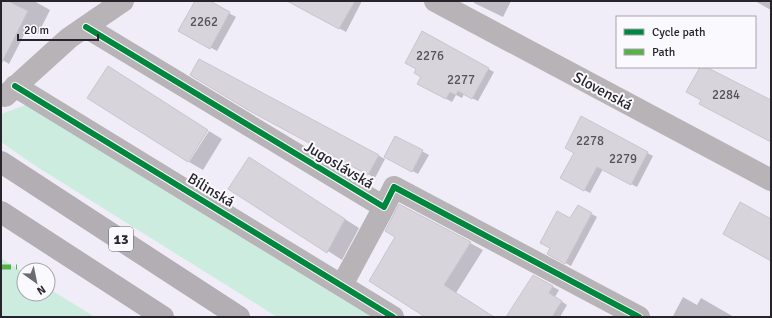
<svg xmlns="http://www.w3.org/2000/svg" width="772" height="318" viewBox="0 0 772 318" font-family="Signika,sans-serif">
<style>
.green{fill:#cdece0}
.shadow{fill:#0003}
.building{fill:#d8d4dc;stroke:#c9c5ce}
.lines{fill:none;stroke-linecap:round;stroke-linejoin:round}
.minor{stroke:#b7b3b6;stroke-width:22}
.trunk{stroke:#b2aeb3;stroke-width:22}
.quiet{stroke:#56b246;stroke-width:5;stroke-dasharray:10 5;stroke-linecap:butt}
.cycleway-casing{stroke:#faf9fe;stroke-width:8}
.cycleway{stroke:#00873e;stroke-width:6}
.labels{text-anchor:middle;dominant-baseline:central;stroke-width:4;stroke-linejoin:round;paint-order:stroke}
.number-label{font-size:13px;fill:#55525a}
.shield{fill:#faf9fe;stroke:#66646b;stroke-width:1}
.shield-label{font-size:14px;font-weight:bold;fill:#27242c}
.street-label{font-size:15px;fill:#27242c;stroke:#faf9fe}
</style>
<rect width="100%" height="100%" fill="#f0edf8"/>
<path class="green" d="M31,103L385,317H277L34,165L1,142V114Z
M1,258L24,273V294H48V288L95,317H1Z"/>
<path class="shadow" d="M1,1H34L50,10L38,34L27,29L9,64L1,59Z
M196,1H207L236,17L217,51L179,30Z
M310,1H362L346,32L306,10Z
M475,1H511L503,17L474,3Z
M755,1H771V10L769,9Z
M422,33L494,72L478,101L464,94L462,98L456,95L452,102L424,87L422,77L417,69Z
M200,60L385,159L375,178L255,113Z
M581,118L653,156L637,187L603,169L590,193L562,178L576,153Z
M209,131L222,139L203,170L189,162Z
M396,137L429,155L418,174L386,156Z
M249,158L359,228L342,260L230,188Z
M400,205L483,250L456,293L493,317H427L397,237Z
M578,206L597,217L571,266L548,253Z
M533,276L559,290L555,297L567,305L560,317H547Z
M683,297L697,305L701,298L734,317H675L673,316Z"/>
<path class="building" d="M1,1H8L28,11L1,64Z
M195,1H210L230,12L210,49L178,31Z
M287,1H355L339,29Z
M422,31L489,68L472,99L458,91L456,95L450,92L446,99L417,84L421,77L414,73L416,69L405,63Z
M199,59L379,155L368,175L248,110L190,75Z
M108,66L208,130L188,162L87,98Z
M700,67H706L771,100V142L699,104L701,100L686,92Z
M581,116L648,152L631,185L597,167L584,191L560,178L574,153L565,148Z
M395,136L423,150L412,172L384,157Z
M249,157L345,219L327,253L228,189Z
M740,202L771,219V261L723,234Z
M399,204L471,242L444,285L494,317H425L369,281L395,237L385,231Z
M578,205L592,213L565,264L547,254L550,248L540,243L557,211L570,218Z
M533,275L553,286L549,293L562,301L552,317H506Z"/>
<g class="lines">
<path class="minor" d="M435,1L771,180
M86,27L384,207L394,187L639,317
M15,86L393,317
M5,96L69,38L123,1
M342,285L384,207"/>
<path class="trunk" d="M1,162L239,317
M1,212L163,317"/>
<path class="quiet" d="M1,267H17"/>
<g class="cycleway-casing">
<path id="cycleway" d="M86,27L384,207L394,187L639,317
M15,86L393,317"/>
</g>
<use href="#cycleway" class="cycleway"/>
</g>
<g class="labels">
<g class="number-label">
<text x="204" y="22">2262</text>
<text x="430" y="56">2276</text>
<text x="461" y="80">2277</text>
<text x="726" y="95">2284</text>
<text x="590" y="141">2278</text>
<text x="623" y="159">2279</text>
</g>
<rect class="shield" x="109" y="227" width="24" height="24" rx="3"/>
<g class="shield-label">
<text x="121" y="239">13</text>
</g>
<g class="street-label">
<text transform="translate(603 91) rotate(28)">Slovenská</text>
<text transform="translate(339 165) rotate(31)">Jugoslávská</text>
<text transform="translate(211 190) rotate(31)">Bílinská</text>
</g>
</g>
<rect width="772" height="318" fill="none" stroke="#27242c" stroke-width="4"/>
<rect x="616" y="16" width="140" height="52" fill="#faf9fe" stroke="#a6a4aa"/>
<rect x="624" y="29" width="20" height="6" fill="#00873e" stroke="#a6a4aa"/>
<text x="652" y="36" font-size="12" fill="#27242c">Cycle path</text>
<rect x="624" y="49" width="20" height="6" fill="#56b246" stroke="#a6a4aa"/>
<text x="652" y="56" font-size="12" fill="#27242c">Path</text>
<g transform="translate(36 282) rotate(147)"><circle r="19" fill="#faf9fe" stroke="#a6a4aa"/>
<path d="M0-3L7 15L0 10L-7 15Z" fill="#6d6a73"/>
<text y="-6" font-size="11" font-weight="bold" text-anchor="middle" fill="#27242c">N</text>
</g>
<path d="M18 34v6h80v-6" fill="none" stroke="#27242c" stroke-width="2"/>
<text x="24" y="34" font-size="12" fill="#27242c" stroke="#faf9fe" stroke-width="3" paint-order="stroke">20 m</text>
</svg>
